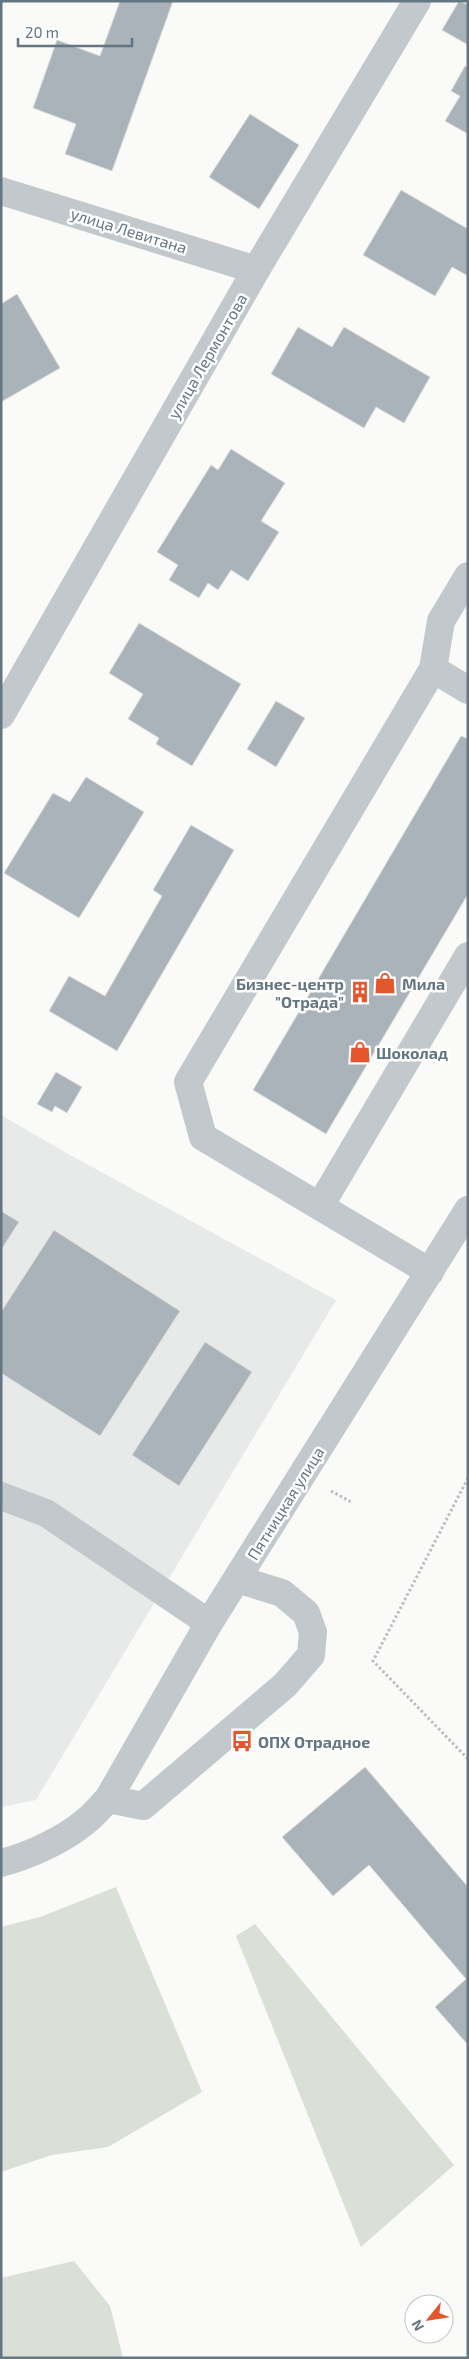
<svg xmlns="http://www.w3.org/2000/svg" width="469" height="2359" viewBox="0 0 469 2359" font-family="'Exo 2',sans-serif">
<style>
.built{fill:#e8e9e9}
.green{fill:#dadfd7}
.building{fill:#aab3b9;stroke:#dcdcda}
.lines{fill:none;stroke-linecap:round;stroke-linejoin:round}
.path{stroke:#bbbfc2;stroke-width:3;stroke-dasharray:2.5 2.5;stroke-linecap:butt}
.minor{stroke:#c3c8cc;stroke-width:28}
.labels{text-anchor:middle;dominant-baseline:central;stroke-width:5;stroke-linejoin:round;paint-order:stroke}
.street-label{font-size:16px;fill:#657683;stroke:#fff}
.poi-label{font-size:16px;font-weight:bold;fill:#657683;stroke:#fff;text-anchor:start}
</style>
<rect width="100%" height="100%" fill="#fafaf8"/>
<path class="built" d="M1,1115L70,1155L336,1300L36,1800L1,1807Z"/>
<path class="green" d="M116,1887L202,2092L108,2147L52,2155L1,2172V1927L40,1917Z
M255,1924L454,2165L361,2247L236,1936Z
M74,2261L110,2306L123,2358H1V2278Z"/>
<path class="building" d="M120,1H173L112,171L65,154L76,124L33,108L57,40L100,56Z
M459,1L468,5V45L442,30Z
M465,66L468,67V134L445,121L460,96L451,91Z
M250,114L299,145L259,209L209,177Z
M401,190L468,229V276L452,267L435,296L363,255Z
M17,294L60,368L1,402V304Z
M298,327L332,347L344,327L430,377L404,423L376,407L364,428L271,374Z
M231,449L285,483L261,521L279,532L248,581L231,570L218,590L208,583L199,598L169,580L178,565L157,552L211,465L218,470Z
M139,623L241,684L192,766L156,744L159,738L128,719L143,694L109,673Z
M276,701L305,718L276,767L247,749Z
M461,736L468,739V894L326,1134L253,1090Z
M86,777L144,812L79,918L4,873L53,793L70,802Z
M191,825L234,850L117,1051L49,1011L69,976L105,996L162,896L153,890Z
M56,1072L82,1087L67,1113L55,1106L52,1112L37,1104Z
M1,1211L19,1222L1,1250Z
M54,1230L180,1311L100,1436L1,1373V1312Z
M205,1342L252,1372L179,1486L132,1455Z
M365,1767L468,1887V2045L435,2007L466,1979L369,1865L333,1896L282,1837Z"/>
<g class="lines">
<path class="path" d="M468,1478L373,1661L468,1759
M331,1491L353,1503"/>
<path class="minor" d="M1,191L256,270
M433,669L468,690
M1,715L256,270L417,1
M320,1206L468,956
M430,1272L203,1137L188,1082L433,669L441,621L468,576
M1,1496L46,1513L209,1623
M108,1799L143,1806L285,1685L311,1655L313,1632L306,1613L282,1593L237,1579
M1,1863C28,1856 64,1840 86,1821C94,1815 101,1806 108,1799L209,1623L468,1210"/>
</g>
<defs>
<g id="shop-bare" transform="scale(1.725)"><path d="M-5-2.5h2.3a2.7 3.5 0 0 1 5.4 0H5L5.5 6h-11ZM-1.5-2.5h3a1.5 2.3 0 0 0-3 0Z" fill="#e4572e" stroke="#fff" stroke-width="2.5" paint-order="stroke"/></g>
<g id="building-bare" transform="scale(1.725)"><path d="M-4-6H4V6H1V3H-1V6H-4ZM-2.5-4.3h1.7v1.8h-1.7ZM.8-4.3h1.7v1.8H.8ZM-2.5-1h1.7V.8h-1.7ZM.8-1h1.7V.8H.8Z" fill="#e4572e" stroke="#fff" stroke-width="2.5" paint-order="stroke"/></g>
<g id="bus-bare" transform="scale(1.725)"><path d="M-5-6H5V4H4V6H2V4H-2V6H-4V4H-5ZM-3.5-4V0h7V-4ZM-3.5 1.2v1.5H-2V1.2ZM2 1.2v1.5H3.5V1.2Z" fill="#e4572e" stroke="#fff" stroke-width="2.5" paint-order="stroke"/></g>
</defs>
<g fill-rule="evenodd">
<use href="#shop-bare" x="385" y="983"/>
<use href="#building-bare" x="360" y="992"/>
<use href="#shop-bare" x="360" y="1052"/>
<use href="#bus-bare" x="242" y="1741"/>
</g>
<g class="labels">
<g class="street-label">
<text transform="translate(129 230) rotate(17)">улица Левитана</text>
<text transform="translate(207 356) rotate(-60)">улица Лермонтова</text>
<text transform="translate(285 1503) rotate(-58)">Пятницкая улица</text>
</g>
<g class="poi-label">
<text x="344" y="983" text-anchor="end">Бизнес-центр<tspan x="344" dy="18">"Отрада"</tspan></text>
<text x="402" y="983">Мила</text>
<text x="376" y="1052">Шоколад</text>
<text x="258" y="1741">ОПХ Отрадное</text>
</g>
</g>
<rect width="469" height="2359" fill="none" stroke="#657683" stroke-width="5"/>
<g transform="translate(429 2319) rotate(240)"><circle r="24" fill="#ffffff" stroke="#c1c8cd"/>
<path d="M0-4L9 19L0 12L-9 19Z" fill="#e4572e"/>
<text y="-8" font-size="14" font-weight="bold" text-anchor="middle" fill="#657683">N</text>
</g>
<path d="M18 38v8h114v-8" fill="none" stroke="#657683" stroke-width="2.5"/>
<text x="25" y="38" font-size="15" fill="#657683" stroke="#ffffff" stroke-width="4" paint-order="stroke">20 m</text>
</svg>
